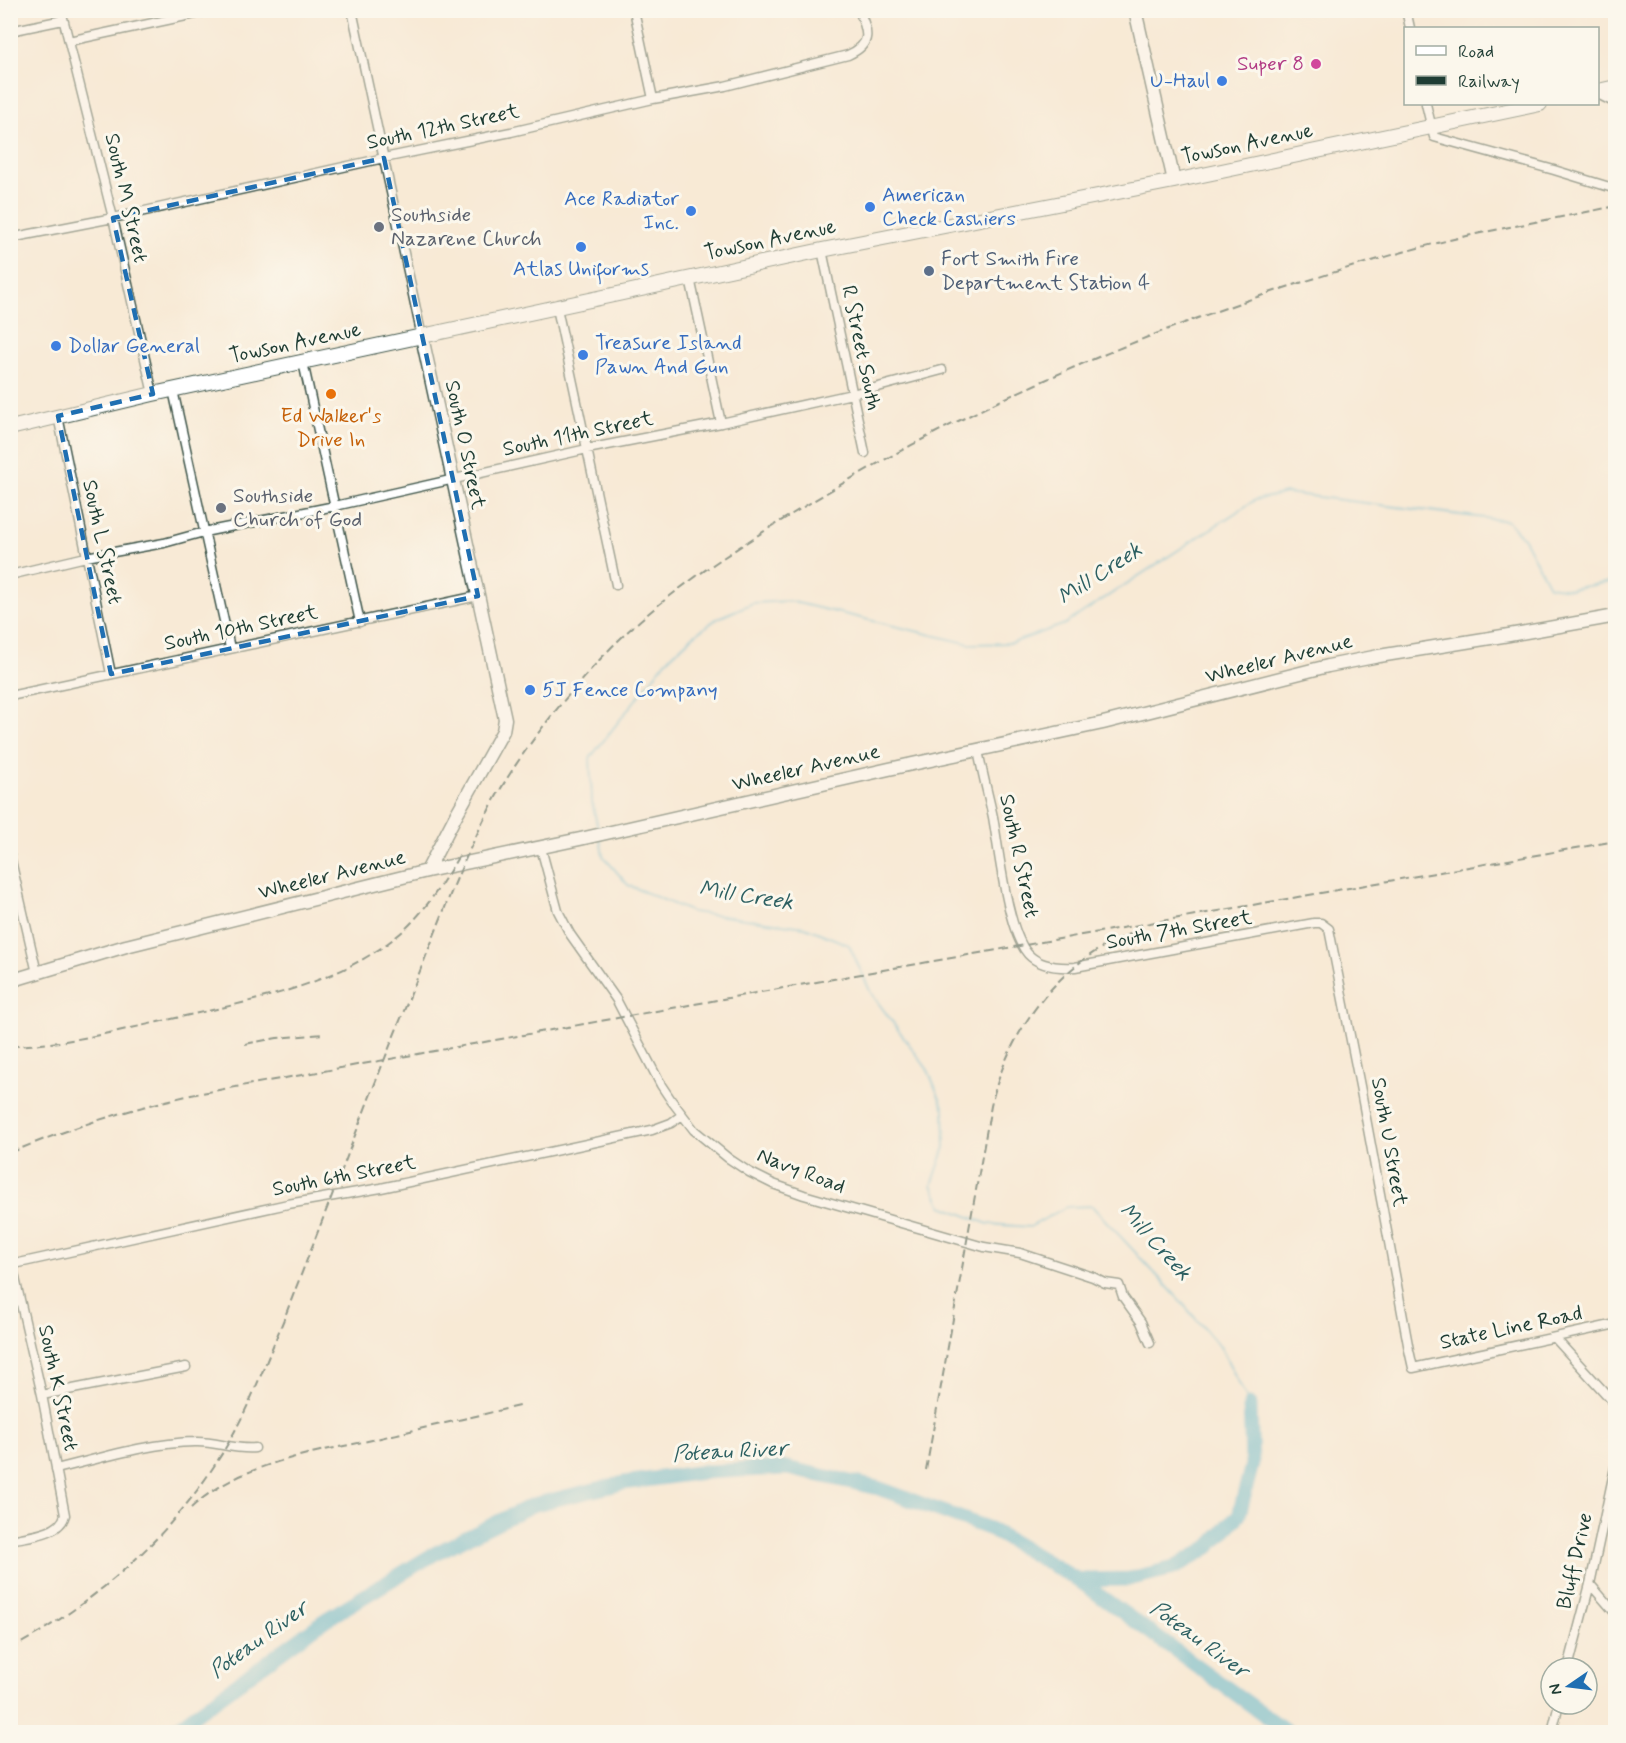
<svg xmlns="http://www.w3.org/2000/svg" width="1626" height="1743" viewBox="0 0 1626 1743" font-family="Mynerve,sans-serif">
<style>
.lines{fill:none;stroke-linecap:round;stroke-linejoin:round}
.stream{stroke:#4db1cc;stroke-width:2}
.river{stroke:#4db1cc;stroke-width:15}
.street-casing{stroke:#40574c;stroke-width:11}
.secondary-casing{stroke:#40574c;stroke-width:15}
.primary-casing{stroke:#40574c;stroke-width:16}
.street{stroke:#fff;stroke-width:8}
.secondary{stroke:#fff;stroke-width:12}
.primary{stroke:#fff;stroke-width:14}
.rail{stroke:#1f3d34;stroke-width:2;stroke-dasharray:9 4.5;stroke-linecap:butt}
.marked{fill:none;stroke:#1f6fb2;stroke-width:4.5;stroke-dasharray:12 8;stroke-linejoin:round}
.hotel-dot{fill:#d1479c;stroke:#fbf7ec;stroke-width:2}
.shop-dot{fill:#3f7fe0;stroke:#fbf7ec;stroke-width:2}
.worship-dot{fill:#6b7280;stroke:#fbf7ec;stroke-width:2}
.service-dot{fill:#5c6f8a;stroke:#fbf7ec;stroke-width:2}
.food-dot{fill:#e8710a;stroke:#fbf7ec;stroke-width:2}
.labels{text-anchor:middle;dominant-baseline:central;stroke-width:6;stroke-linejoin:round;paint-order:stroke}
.hotel-label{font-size:21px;fill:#b23c85;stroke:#fbf7ec;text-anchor:end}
.shop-label{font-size:21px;fill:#366cbe;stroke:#fbf7ec;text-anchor:start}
.street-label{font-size:21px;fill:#1f3d34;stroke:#fbf7ec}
.worship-label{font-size:21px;fill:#5b616d;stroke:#fbf7ec;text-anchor:start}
.service-label{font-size:21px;fill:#4e5e75;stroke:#fbf7ec;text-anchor:start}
.food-label{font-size:21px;fill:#c56008;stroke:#fbf7ec}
.water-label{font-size:22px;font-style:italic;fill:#2d6062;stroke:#fbf7ec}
</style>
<rect width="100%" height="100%" fill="#fbf7ec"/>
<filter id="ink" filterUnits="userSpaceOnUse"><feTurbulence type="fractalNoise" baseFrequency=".0167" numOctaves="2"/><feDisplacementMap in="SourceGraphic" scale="12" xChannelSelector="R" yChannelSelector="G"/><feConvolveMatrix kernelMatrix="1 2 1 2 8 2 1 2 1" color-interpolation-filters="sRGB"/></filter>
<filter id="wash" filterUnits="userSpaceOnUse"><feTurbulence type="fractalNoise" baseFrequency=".008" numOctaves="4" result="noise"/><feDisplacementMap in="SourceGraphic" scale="24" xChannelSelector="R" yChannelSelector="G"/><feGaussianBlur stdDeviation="1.35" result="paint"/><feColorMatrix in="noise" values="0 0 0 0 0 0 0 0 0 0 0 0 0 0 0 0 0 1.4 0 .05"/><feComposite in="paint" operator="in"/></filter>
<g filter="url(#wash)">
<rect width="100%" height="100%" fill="#f8ead6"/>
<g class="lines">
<path class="stream" d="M598,829L592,802L590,758L666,661L693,636L718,618L753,603L789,601L970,644L1012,643L1065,624L1255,500L1286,493L1508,521L1524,539L1549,586L1570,589L1616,581
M600,838L603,856L628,885L692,912L805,927L849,945L871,993L928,1070L944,1109L945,1147L932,1185L942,1206L988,1224L1030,1227L1066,1207L1092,1206L1177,1297L1221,1348L1250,1405"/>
<path class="river" d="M1078,1580L1129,1579L1174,1568L1209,1547L1239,1515L1252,1464L1250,1405
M171,1732L325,1620L434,1554L532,1505L623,1483L704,1472L787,1468L878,1488L990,1529L1078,1580L1288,1732"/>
</g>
</g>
<g filter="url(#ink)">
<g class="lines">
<g class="street-casing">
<path id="street" d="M61,10L113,218L153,394
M352,10L422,337
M634,10L653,99
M1406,10L1410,28
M10,31L63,20
M69,41L214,10
M1426,104L1434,137L1554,170L1616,189
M10,238L113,218L384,158L511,132L653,99L725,86L848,55C873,44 868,32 859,10
M822,250L865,453
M690,278L721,423
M557,308L616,585
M303,362L360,622
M173,390L230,648
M58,416L111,674
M10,575L86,557L164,543L204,532L335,506L587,449L721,423L852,394L942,370
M10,696L478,596
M978,750C982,772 988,794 993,817C999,850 1007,931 1028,954C1039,966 1059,968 1075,967L1314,923H1321L1329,929L1360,1086L1409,1350L1413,1368L1616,1324
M541,848L558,911L570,934L616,999L661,1085L671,1100L694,1130L728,1158L749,1172L773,1184L804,1195L984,1247L1020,1253L1093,1277L1105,1283L1119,1285L1123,1297L1141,1322L1150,1343
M10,856L37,973
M10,1265L288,1204L381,1188L652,1130L671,1123L682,1115
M1555,1338L1616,1405
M42,1395L186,1367
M56,1469C102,1458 148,1443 195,1442C215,1441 234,1450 255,1448
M10,1540C28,1536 60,1535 65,1515L42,1395L12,1265
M1590,1584L1616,1614
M1568,1668L1590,1584L1616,1463
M1552,1732L1559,1704"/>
</g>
<g class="secondary-casing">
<path id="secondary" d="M1135,10L1174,181
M1598,92L1616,101
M422,337L505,719L503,731L456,815L427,871
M10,981L126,946L427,871L580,839L889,769L1103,723L1328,666L1379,656L1509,635L1616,616"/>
</g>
<g class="primary-casing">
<path id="primary" d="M1598,91L1616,87
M10,428L153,394L822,250L1174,181L1540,104"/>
</g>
<use href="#street" class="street"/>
<use href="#secondary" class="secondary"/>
<use href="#primary" class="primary"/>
<path class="rail" d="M245,1044L277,1038L324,1034
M10,1046C61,1045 109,1033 158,1022C240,1003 338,988 403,931C427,909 443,882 460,854
M10,1153C69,1128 129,1109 191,1095L883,970L1616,841
M926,1470L991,1106C1008,1031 1059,960 1133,933
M191,1508C240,1463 309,1454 372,1440C422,1428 472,1417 523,1405
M10,1649C98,1602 175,1533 226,1447C250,1406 266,1362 284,1319C305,1264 327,1209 348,1154C379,1070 414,988 446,905C459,872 474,839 490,808C519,753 563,699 605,654C662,594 735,549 805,506C955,414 1117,343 1284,288C1347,268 1411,248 1476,234C1522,224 1569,216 1616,206"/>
</g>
</g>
<path d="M0 0H1626V1743H0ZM384,158L478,596L111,674L58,416L153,394L113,218Z" fill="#f8ead6" fill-opacity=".55" fill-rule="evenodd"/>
<path class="marked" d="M384,158L478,596L111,674L58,416L153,394L113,218Z"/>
<circle class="hotel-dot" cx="1316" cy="64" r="6"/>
<g class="shop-dot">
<circle cx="1222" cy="81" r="6"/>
<circle cx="870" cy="207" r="6"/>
<circle cx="691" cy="211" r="6"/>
<circle cx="581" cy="247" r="6"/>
<circle cx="56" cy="346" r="6"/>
<circle cx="583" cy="355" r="6"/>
<circle cx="530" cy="690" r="6"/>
</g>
<g class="worship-dot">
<circle cx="379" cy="227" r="6"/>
<circle cx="221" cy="508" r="6"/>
</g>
<circle class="service-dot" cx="929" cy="271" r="6"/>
<circle class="food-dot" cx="331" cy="394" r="6"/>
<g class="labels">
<g class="hotel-label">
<text x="1304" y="64">Super 8</text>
</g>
<g class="shop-label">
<text x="1210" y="81" text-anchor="end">U-Haul</text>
<text x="882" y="195">American<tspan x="882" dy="24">Check Cashiers</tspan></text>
<text x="679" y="199" text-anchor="end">Ace Radiator<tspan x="679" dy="24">Inc.</tspan></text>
<text x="581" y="269" text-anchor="middle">Atlas Uniforms</text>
<text x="595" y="343">Treasure Island<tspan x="595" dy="24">Pawn And Gun</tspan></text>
<text x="68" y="346">Dollar General</text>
<text x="542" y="690">5J Fence Company</text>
</g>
<g class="street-label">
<text transform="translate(443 127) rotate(-12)">South 12th Street</text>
<text transform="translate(1247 144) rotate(-12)">Towson Avenue</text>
<text transform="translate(126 198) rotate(77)">South M Street</text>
<text transform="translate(770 240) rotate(-12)">Towson Avenue</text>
<text transform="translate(295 343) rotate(-12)">Towson Avenue</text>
<text transform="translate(861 348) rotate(78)">R Street South</text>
<text transform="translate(578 434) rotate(-12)">South 11th Street</text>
<text transform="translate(465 445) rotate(78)">South O Street</text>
<text transform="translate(102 542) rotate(78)">South L Street</text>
<text transform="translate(241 628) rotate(-12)">South 10th Street</text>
<text transform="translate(1279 659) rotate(-14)">Wheeler Avenue</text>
<text transform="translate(806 768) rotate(-13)">Wheeler Avenue</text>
<text transform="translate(1019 856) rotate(78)">South R Street</text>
<text transform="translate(332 875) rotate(-14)">Wheeler Avenue</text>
<text transform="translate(1179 930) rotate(-10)">South 7th Street</text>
<text transform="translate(1389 1142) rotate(80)">South U Street</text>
<text transform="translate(801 1171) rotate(21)">Navy Road</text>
<text transform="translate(344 1176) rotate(-11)">South 6th Street</text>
<text transform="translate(1511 1328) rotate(-12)">State Line Road</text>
<text transform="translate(58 1388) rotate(78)">South K Street</text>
<text transform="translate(1575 1561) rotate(-77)">Bluff Drive</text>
</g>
<g class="worship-label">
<text x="391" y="215">Southside<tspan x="391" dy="24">Nazarene Church</tspan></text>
<text x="233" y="496">Southside<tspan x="233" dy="24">Church of God</tspan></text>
</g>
<g class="service-label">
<text x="941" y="259">Fort Smith Fire<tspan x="941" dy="24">Department Station 4</tspan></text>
</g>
<g class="food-label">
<text x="331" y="416">Ed Walker's<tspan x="331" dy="24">Drive In</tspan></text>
</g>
<g class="water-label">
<text transform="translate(1100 574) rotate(-33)">Mill Creek</text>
<text transform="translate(746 896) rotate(9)">Mill Creek</text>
<text transform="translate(1155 1242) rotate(48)">Mill Creek</text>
<text transform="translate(730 1452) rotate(-3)">Poteau River</text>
<text transform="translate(259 1640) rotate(-36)">Poteau River</text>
<text transform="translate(1199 1640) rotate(36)">Poteau River</text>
</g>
</g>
<rect width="1626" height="1743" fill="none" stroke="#fbf7ec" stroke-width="36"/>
<rect x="1404" y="27" width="195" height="78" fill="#fbf7ec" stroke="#a3ada2" stroke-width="1.5"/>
<rect x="1416" y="46" width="30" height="9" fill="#ffffff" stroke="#a3ada2" stroke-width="1.5"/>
<text x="1458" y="57" font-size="18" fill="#1f3d34">Road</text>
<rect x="1416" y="76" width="30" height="9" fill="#1f3d34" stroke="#a3ada2" stroke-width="1.5"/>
<text x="1458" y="87" font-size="18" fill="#1f3d34">Railway</text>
<g transform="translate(1569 1686) rotate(256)"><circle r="28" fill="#fbf7ec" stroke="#a3ada2" stroke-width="1.5"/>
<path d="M0-4.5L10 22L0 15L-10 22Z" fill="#1f6fb2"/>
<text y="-9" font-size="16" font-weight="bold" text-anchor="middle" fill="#1f3d34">N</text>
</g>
</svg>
